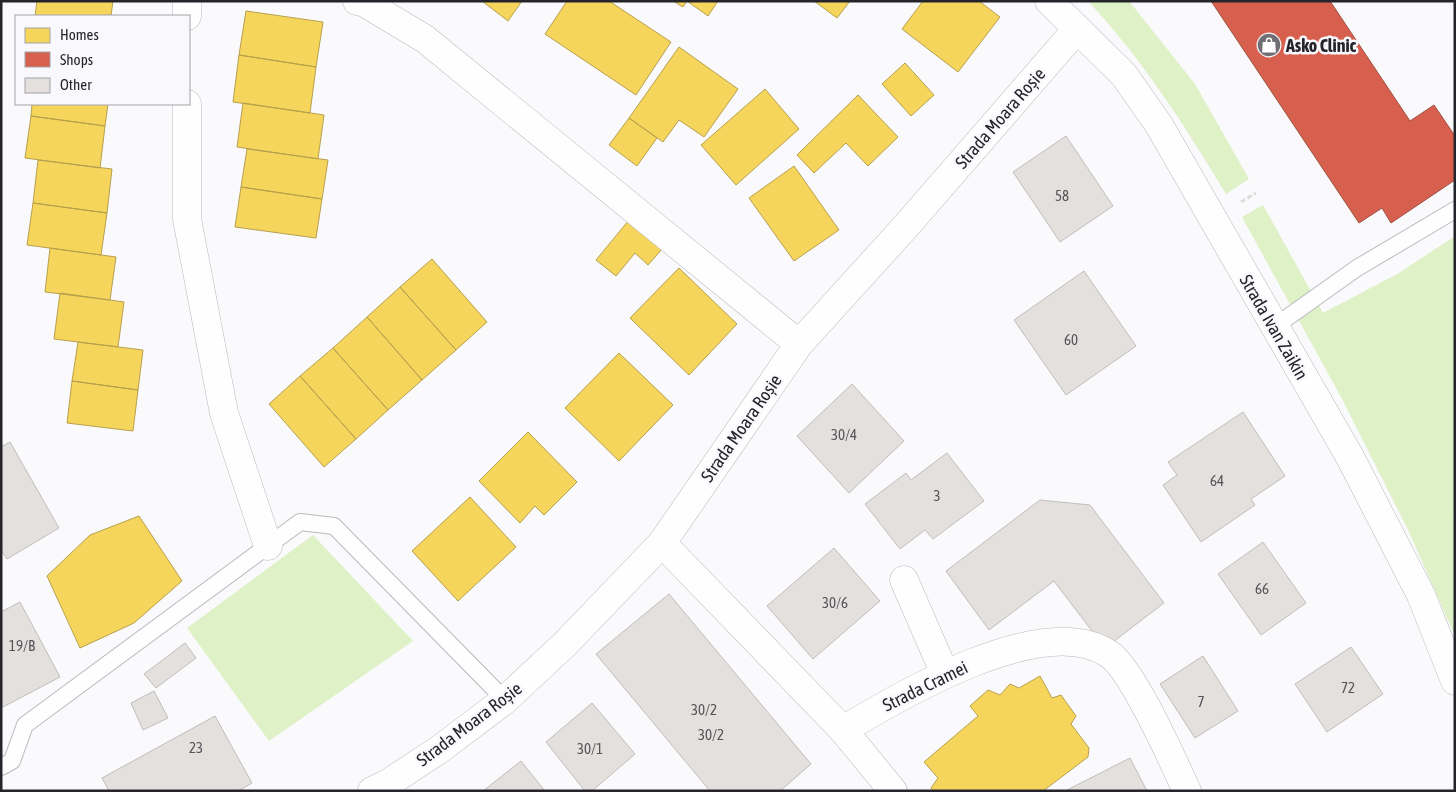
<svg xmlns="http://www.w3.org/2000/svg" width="1456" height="792" viewBox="0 0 1456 792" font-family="'Asap Condensed',sans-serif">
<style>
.green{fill:#def1c7}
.homes{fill:#f6d55c;stroke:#b7a04d}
.shops{fill:#d6604d;stroke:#a14e43}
.building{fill:#e3e0de;stroke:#c0bdbc}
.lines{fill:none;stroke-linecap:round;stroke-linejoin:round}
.service-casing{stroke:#bab9bd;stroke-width:18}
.minor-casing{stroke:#bab9bd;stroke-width:29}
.path{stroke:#ddd;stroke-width:3;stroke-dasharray:5 2.5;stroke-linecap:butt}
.service{stroke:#fefefe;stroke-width:16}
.minor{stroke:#fefefe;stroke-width:28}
.labels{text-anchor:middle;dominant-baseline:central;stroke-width:5;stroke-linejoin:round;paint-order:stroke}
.number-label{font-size:15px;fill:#565459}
.poi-label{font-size:18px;font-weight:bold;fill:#25242b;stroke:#f9f8fc;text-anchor:start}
.street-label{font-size:18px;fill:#25242b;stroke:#f9f8fc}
</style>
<rect width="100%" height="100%" fill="#faf9fb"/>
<path class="green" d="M1088,1H1129L1195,84L1249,179L1226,194C1185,126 1143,60 1088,1Z
M1263,205L1323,313L1399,273L1455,236V511L1453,512L1455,517V636L1409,532L1341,397L1242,217Z
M313,535L413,641L269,741L187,628Z"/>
<path class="homes" d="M37,1H113L111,16H35Z
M482,1H522L508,21Z
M567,1H609L671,42L636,95L545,34Z
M673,1H687L683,7Z
M687,1H718L708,16Z
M814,1H850L837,18Z
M923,1H979L1000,17L958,72L902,29Z
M246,11L323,22L316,67L239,55Z
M679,47L738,89L704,137L679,120L663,142L629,118Z
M239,55L316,67L310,113L233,102Z
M905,63L934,95L911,116L882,84Z
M765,89L799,129L736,185L701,145Z
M858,95L898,137L868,166L846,143L814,173L797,155Z
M243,103L324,115L318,159L237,147Z
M32,104H108L105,126L31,116Z
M31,116L105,126L100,168L25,158Z
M629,118L657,138L637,166L609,145Z
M247,149L328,160L322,199L241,187Z
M38,160L112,169L107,213L33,203Z
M794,166L839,230L794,261L749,198Z
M241,187L322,199L316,238L235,227Z
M33,203L107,213L101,255L27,245Z
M629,220L663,248L648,265L635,253L616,276L596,260Z
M50,248L116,257L110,300L45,292Z
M432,259L487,322L456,350L400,287Z
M679,268L737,324L689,375L630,318Z
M400,287L456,350L422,380L367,317Z
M60,293L124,302L118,347L54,339Z
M367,317L422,380L388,410L333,348Z
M78,342L143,350L138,390L72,381Z
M333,348L388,410L356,439L300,376Z
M619,353L673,405L619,461L565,408Z
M300,376L356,439L324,467L269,404Z
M72,381L138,390L133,431L67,423Z
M528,432L577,482L544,515L535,506L520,523L479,481Z
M470,497L516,547L458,601L412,551Z
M139,516L182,581L134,623L80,648L47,576L90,535Z
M1040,676L1052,698L1061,695L1076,716L1071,724L1089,748L1088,757L1043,791H933L931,788L938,778L924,762L978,716L970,706L988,690L1000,695L1010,684L1019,688Z"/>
<path class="shops" d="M1211,1H1330L1410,121L1434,105L1455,136V180L1391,223L1382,208L1359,223Z"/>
<path class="building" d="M1066,136L1113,206L1060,242L1013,172Z
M1084,271L1136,346L1066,395L1014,320Z
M852,384L904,441L849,493L797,436Z
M1243,412L1285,476L1251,499L1255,505L1201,542L1163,485L1177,475L1168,462Z
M10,442L59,528L7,559L1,550V447Z
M947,453L984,501L933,539L925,530L900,549L865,504L906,473L911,480Z
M1040,500L1090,505L1164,603L1105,648L1054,581L989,630L946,571Z
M1263,542L1306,603L1261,635L1218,574Z
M834,548L880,601L813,659L767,606Z
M669,594L811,764L780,791H710L596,654Z
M20,602L60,677L1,708V612Z
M185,643L196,658L156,688L144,674Z
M1351,647L1383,694L1327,732L1295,684Z
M1203,656L1238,711L1195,738L1160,684Z
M154,691L168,718L143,730L131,703Z
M592,703L635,754L592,791H585L546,742Z
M215,716L252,783L238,791H109L102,778Z
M1130,758L1147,791H1067V790Z
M521,761L545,791H483Z"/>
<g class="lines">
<g class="service-casing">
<path id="service" d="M1274,327L1357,268L1455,210
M1,767L12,761L25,725L300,522L334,526L505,700"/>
</g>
<g class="minor-casing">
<path id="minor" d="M357,1L365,3L425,39L799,344
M1049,1L1124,75L1159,125L1350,457L1421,595L1455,681
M187,16V1
M187,104V219L224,413L268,546
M662,543L843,730C901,695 1044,610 1109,654C1133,670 1173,761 1187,791
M904,580L945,674
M843,730L893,791
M372,791L387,784L440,749L505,700L565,644L662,543L799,344L907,225L1077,29"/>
</g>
<path class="path" d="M1241,202L1256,193"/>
<use href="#service" class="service"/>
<use href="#minor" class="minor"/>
</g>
<defs>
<g id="shop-disc" transform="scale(1.25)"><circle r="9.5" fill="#706f74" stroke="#f9f8fc"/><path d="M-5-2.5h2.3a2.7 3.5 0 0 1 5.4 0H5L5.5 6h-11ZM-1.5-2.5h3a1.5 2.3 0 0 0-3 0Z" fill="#fff"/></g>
</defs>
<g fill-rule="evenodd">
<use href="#shop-disc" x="1269" y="45"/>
</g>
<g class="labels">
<g class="number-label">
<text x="1062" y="195">58</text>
<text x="1071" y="339">60</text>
<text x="844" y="434">30/4</text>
<text x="1217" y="480">64</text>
<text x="937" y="495">3</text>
<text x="1262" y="588">66</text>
<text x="835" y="602">30/6</text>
<text x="22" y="645">19/B</text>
<text x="1348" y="687">72</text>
<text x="1201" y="701">7</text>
<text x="704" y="709">30/2</text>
<text x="711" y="734">30/2</text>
<text x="196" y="747">23</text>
<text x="590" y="748">30/1</text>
</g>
<g class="poi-label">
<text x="1286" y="45">Asko Clinic</text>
</g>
<g class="street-label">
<text transform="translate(1000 118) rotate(-49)">Strada Moara Roșie</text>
<text transform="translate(1274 327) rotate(60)">Strada Ivan Zaikin</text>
<text transform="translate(741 428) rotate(-55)">Strada Moara Roșie</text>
<text transform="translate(925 686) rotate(-26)">Strada Cramei</text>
<text transform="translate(469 724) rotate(-37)">Strada Moara Roșie</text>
</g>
</g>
<rect width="1456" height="792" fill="none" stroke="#25242b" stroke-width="5"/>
<rect x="15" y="15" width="175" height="90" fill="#f9f8fc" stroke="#a4a3a8"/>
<rect x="25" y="28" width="25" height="15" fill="#f6d55c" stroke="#a4a3a8"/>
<text x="60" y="40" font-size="15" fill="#25242b">Homes</text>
<rect x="25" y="52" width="25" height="15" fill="#d6604d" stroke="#a4a3a8"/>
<text x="60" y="65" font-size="15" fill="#25242b">Shops</text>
<rect x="25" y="78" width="25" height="15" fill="#e3e0de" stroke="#a4a3a8"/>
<text x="60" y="90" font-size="15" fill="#25242b">Other</text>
</svg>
